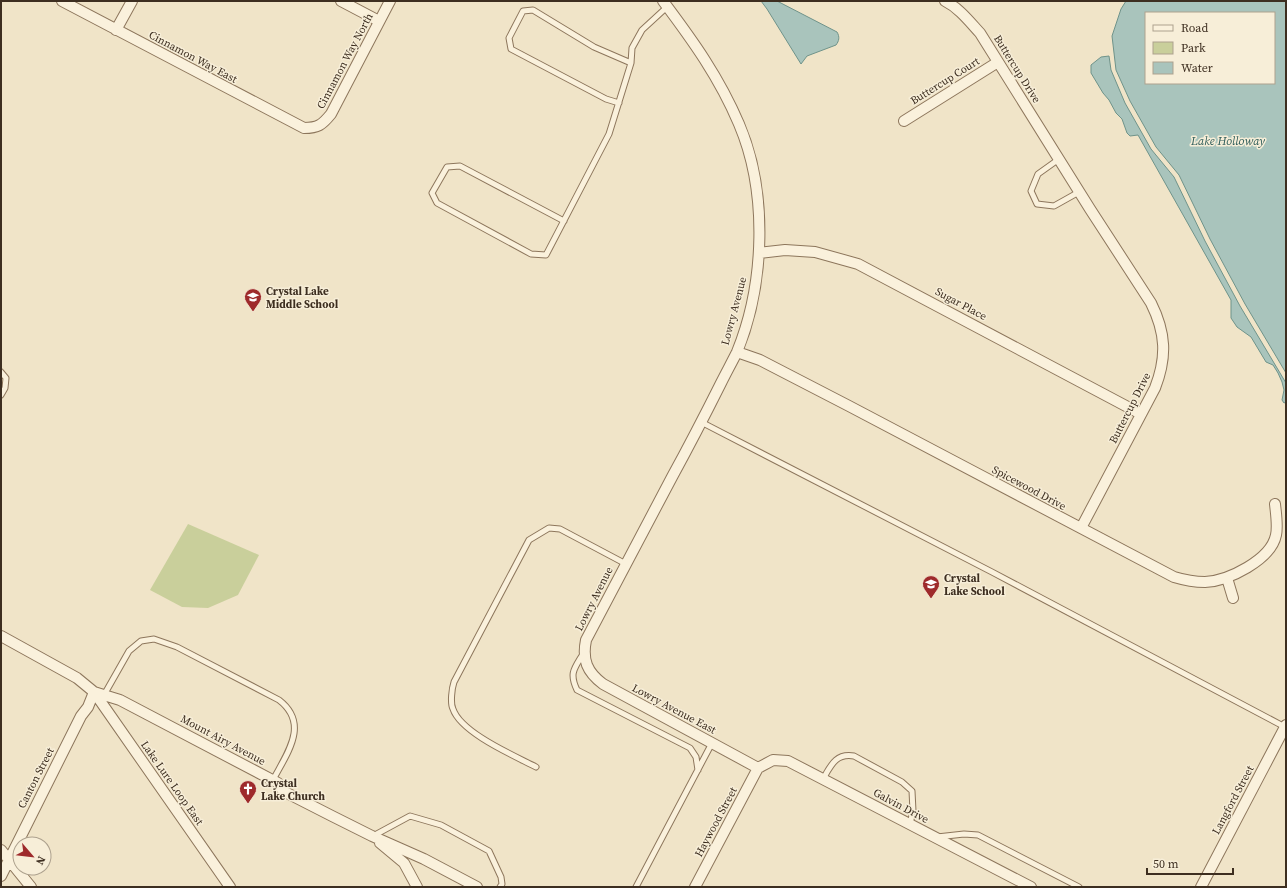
<svg xmlns="http://www.w3.org/2000/svg" width="1287" height="888" viewBox="0 0 1287 888" font-family="'Source Serif 4',serif">
<style>
.green{fill:#c9cf9b}
.water{fill:#a9c4bc;stroke:#6f938a;fill-rule:evenodd}
.lines{fill:none;stroke-linecap:round;stroke-linejoin:round}
.service-casing{stroke:#8d765c;stroke-width:7}
.minor-casing{stroke:#8d765c;stroke-width:12}
.service{stroke:#faf1dc;stroke-width:5}
.minor{stroke:#faf1dc;stroke-width:10}
.labels{text-anchor:middle;dominant-baseline:central;stroke-width:3;stroke-linejoin:round;paint-order:stroke}
.street-label{font-size:11px;fill:#3d2e20;stroke:#f7eed8}
.poi-label{font-size:11px;font-weight:bold;fill:#3d2e20;stroke:#f7eed8;text-anchor:start}
.water-label{font-size:12px;font-style:italic;fill:#2f5d5a;stroke:#f7eed8}
</style>
<rect width="100%" height="100%" fill="#f0e4c8"/>
<path class="green" d="M188,524L259,555L238,595L208,608L182,607L150,590Z"/>
<path class="water" d="M761,1H777L837,32C840,37 839,41 836,45L807,56L801,64L767,9Z
M1126,1H1286V373L1245,304L1210,239L1179,175L1156,147L1130,101L1116,70L1112,36L1121,9ZM1146,13H1274V83H1146Z
M1109,56L1111,70L1125,103L1151,149L1174,177L1205,241L1240,306L1286,383V402L1284,403L1282,400L1284,390L1282,382L1278,373L1273,365L1266,362L1251,337L1237,327L1231,318V300L1138,135L1130,136L1127,133L1122,119L1116,113L1109,100L1103,93L1091,73V65L1101,57Z"/>
<g class="lines">
<g class="service-casing">
<path id="service" d="M619,103L606,99L511,49L509,38L523,11L533,10L594,47L631,63
M1059,159L1038,174L1031,191L1037,204L1054,206L1079,192
M564,221L460,166L447,167L432,193L437,203L531,254L546,255L609,134L631,63L632,48L642,30L667,7
M1,372L6,378L5,388L1,395
M701,422L992,572L1285,727
M583,654C574,669 569,673 577,690L690,748L696,757L698,770
M104,695L129,651L141,641L154,639L177,647L279,700C310,724 287,753 273,780
M536,767C515,756 461,733 453,709C450,703 452,688 454,682L529,540L549,528L560,529L626,564
M823,779C831,765 836,753 854,756L902,782L912,791L913,811L910,824
M373,836L410,816L441,825L489,851L501,877L502,884L500,887
M937,837L964,834L978,835L1079,887
M636,887L712,743"/>
</g>
<g class="minor-casing">
<path id="minor" d="M62,1L304,128C318,128 322,125 331,114L390,1
M341,1L379,21
M663,1C693,41 719,77 739,124C768,192 765,283 737,352C732,362 726,373 721,383C705,415 689,446 672,477C643,531 615,586 586,640C582,660 587,672 603,684L758,768
M945,1C959,8 969,21 980,33L1090,209L1151,303C1166,333 1167,357 1155,388L1081,528
M116,30L132,1
M904,121L998,62
M759,253L785,250L815,252L858,264L1141,414
M737,352L760,360L849,406L1174,577C1184,580 1194,582 1205,582C1228,581 1271,560 1276,535C1278,526 1276,514 1275,504
M1227,578L1233,598
M1,636L77,678L94,692L120,700L278,783L283,791L332,816L372,836L424,859L477,887
M94,692L230,887
M758,768L773,760L788,761L1031,887
M380,843L404,863L417,887
M1,850L31,887
M1,876L81,716L88,707L94,692
M695,887L758,768
M1201,887L1286,725"/>
</g>
<use href="#service" class="service"/>
<use href="#minor" class="minor"/>
</g>
<defs>
<g id="school-pin" transform="scale(0.9)"><path d="M0 17L-7.5 6A9.5 9.5 0 1 1 7.5 6Z" fill="#9e2a2b" stroke="#f7eed8"/><path d="M0-5L7-2L0 1L-7-2ZM-4 1L0 2.5L4 1V4Q0 6-4 4Z" fill="#fff"/></g>
<g id="church-pin" transform="scale(0.9)"><path d="M0 17L-7.5 6A9.5 9.5 0 1 1 7.5 6Z" fill="#9e2a2b" stroke="#f7eed8"/><path d="M-1.2-6h2.4v3.5h3.3v2.4h-3.3V6h-2.4V-.1h-3.3v-2.4h3.3Z" fill="#fff"/></g>
</defs>
<g fill-rule="evenodd">
<use href="#school-pin" x="253" y="297"/>
<use href="#school-pin" x="931" y="584"/>
<use href="#church-pin" x="248" y="789"/>
</g>
<g class="labels">
<g class="street-label">
<text transform="translate(193 57) rotate(28)">Cinnamon Way East</text>
<text transform="translate(345 61) rotate(-62)">Cinnamon Way North</text>
<text transform="translate(1017 69) rotate(58)">Buttercup Drive</text>
<text transform="translate(945 81) rotate(-32)">Buttercup Court</text>
<text transform="translate(961 304) rotate(28)">Sugar Place</text>
<text transform="translate(734 311) rotate(-75)">Lowry Avenue</text>
<text transform="translate(1130 408) rotate(-63)">Buttercup Drive</text>
<text transform="translate(1029 488) rotate(28)">Spicewood Drive</text>
<text transform="translate(594 599) rotate(-63)">Lowry Avenue</text>
<text transform="translate(674 709) rotate(28)">Lowry Avenue East</text>
<text transform="translate(223 740) rotate(28)">Mount Airy Avenue</text>
<text transform="translate(36 778) rotate(-63)">Canton Street</text>
<text transform="translate(172 783) rotate(55)">Lake Lure Loop East</text>
<text transform="translate(1233 800) rotate(-62)">Langford Street</text>
<text transform="translate(901 806) rotate(28)">Galvin Drive</text>
<text transform="translate(716 822) rotate(-62)">Haywood Street</text>
</g>
<g class="poi-label">
<text x="266" y="291">Crystal Lake<tspan x="266" dy="13">Middle School</tspan></text>
<text x="944" y="578">Crystal<tspan x="944" dy="13">Lake School</tspan></text>
<text x="261" y="783">Crystal<tspan x="261" dy="13">Lake Church</tspan></text>
</g>
<g class="water-label">
<text x="1228" y="141">Lake Holloway</text>
</g>
</g>
<rect width="1287" height="888" fill="none" stroke="#3d2e20" stroke-width="4"/>
<rect x="1145" y="12" width="130" height="72" fill="#f7eed8" stroke="#ada18e"/>
<rect x="1153" y="25" width="20" height="6" fill="#faf1dc" stroke="#ada18e"/>
<text x="1181" y="32" font-size="12" fill="#3d2e20">Road</text>
<rect x="1153" y="42" width="20" height="12" fill="#c9cf9b" stroke="#ada18e"/>
<text x="1181" y="52" font-size="12" fill="#3d2e20">Park</text>
<rect x="1153" y="62" width="20" height="12" fill="#a9c4bc" stroke="#ada18e"/>
<text x="1181" y="72" font-size="12" fill="#3d2e20">Water</text>
<g transform="translate(32 856) rotate(118)"><circle r="19" fill="#f7eed8" stroke="#ada18e"/>
<path d="M0-3L7 15L0 10L-7 15Z" fill="#9e2a2b"/>
<text y="-6" font-size="11" font-weight="bold" text-anchor="middle" fill="#3d2e20">N</text>
</g>
<path d="M1147 868v6h86v-6" fill="none" stroke="#3d2e20" stroke-width="2"/>
<text x="1153" y="868" font-size="12" fill="#3d2e20" stroke="#f7eed8" stroke-width="3" paint-order="stroke">50 m</text>
</svg>
